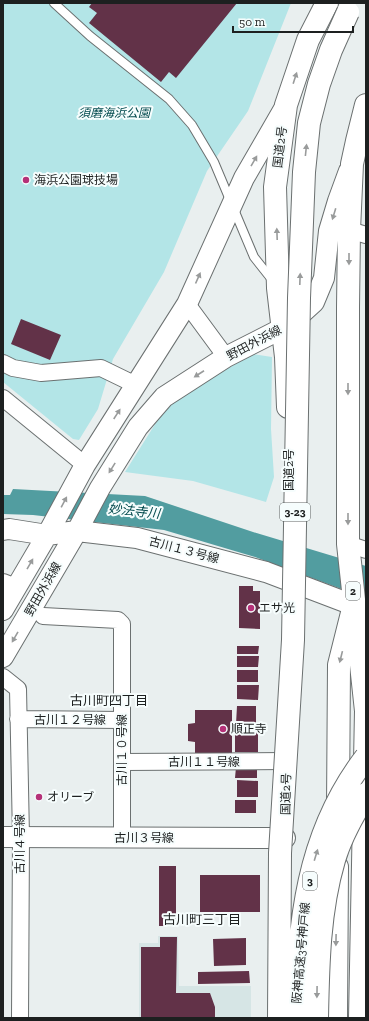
<svg xmlns="http://www.w3.org/2000/svg" width="369" height="1021" viewBox="0 0 369 1021" font-family="'Zilla Slab','Noto Sans JP',serif">
<style>
.built{fill:#d6e5e5}
.green{fill:#b3e5e7}
.water{fill:#529da0}
.building{fill:#623248}
.lines{fill:none;stroke-linecap:round;stroke-linejoin:round}
.service-casing{stroke:#6b7070;stroke-width:10}
.minor-casing{stroke:#6b7070;stroke-width:18}
.tertiary-casing{stroke:#6b7070;stroke-width:22}
.trunk-casing{stroke:#6b7070;stroke-width:24}
.motorway-casing{stroke:#6b7070;stroke-width:24}
.service{stroke:#fff;stroke-width:8}
.minor{stroke:#fff;stroke-width:16}
.tertiary{stroke:#fff;stroke-width:20}
.trunk{stroke:#fff;stroke-width:22}
.motorway{stroke:#fff;stroke-width:22}
.motorway-bridge-casing{stroke:#6b7070;stroke-width:24;stroke-linecap:butt}
.motorway-bridge{stroke:#fff;stroke-width:22}
.oneway{fill:#999b9b}
.poi-dot{fill:#b53178;stroke:#f6fdfd;stroke-width:1.5}
.labels{text-anchor:middle;dominant-baseline:central;stroke-width:4;stroke-linejoin:round;paint-order:stroke}
.shield{fill:#f6fdfd;stroke:#5e6262;stroke-width:1}
.shield-label{font-size:11px;font-weight:bold;fill:#1d2020}
.park-label{font-size:12px;font-style:italic;fill:#024a4d;stroke:#f6fdfd}
.street-label{font-size:12px;fill:#1d2020;stroke:#f6fdfd}
.poi-label{font-size:12px;fill:#1d2020;stroke:#f6fdfd;text-anchor:start}
.water-label{font-size:13px;font-style:italic;fill:#054c4f;stroke:#f6fdfd}
.neighbourhood-label{font-size:13px;fill:#1d2020;stroke:#f6fdfd}
</style>
<rect width="100%" height="100%" fill="#e9efef"/>
<path class="built" d="M158,936H178L179,986H251V1018H139V943H158Z"/>
<path class="green" d="M3,3H291L248,111L207,171L164,272L113,359L98,409L79,440L73,439L3,382Z
M253,354L272,357L271,429L274,477L266,502L193,481L125,472L169,402Z"/>
<path class="water" d="M13,489L145,496L253,532L366,566V598L255,557L164,530L33,515L3,514V495H10Z"/>
<path class="building" d="M92,3H237L176,78L169,72L161,82L89,23L97,13L89,7Z
M21,319L61,335L50,360L11,344Z
M239,586H253V591H260V629L239,628Z
M237,646H259L258,654H237Z
M237,656H259L258,667H237Z
M237,670H258V682H237Z
M237,685H259L258,700L237,699Z
M237,706H256V724H236Z
M195,710H232V755H195V742L188,741V724L195,723Z
M235,727H258V752H235Z
M236,767H257V778H235Z
M237,780L258,781V797H237Z
M235,800H256V813H235Z
M159,866H176V926H159Z
M200,875H260V912H200Z
M160,937H177L176,993H210L215,1007V1018H141V947H160Z
M246,938V965L214,966L213,939Z
M249,971L250,983L198,984V972Z"/>
<g class="lines">
<g class="service-casing">
<path id="service" d="M54,3L90,36L169,99L192,125L214,162L254,257L273,281"/>
</g>
<g class="minor-casing">
<path id="minor" d="M349,230L366,235
M187,304L226,357
M3,363L13,368L41,373L101,368L136,385
M3,398L85,465
M348,544L366,550
M3,582L16,587
M43,616L118,620L122,624V838
M3,677L18,689L21,837L20,1018
M18,719L122,720
M122,762L287,761"/>
</g>
<g class="tertiary-casing">
<path id="tertiary" d="M3,530L9,529L47,535L77,531L137,538L266,572L366,610
M3,610L47,535L85,465L187,304L244,178L285,107
M3,657L77,531L100,488L138,427L164,397L226,357L283,328L303,312L314,302L324,278L329,231L338,201L349,171
M3,837L285,838"/>
</g>
<g class="trunk-casing">
<path id="trunk" d="M288,407L286,357L278,288L275,187L286,105L308,40L327,3
M360,1018L366,711L348,544V308L349,230L352,164L357,141L366,105"/>
</g>
<g class="motorway-casing">
<path id="motorway" d="M338,808L339,665L354,605
M336,1018L337,867"/>
</g>
<use href="#service" class="service"/>
<use href="#minor" class="minor"/>
<use href="#tertiary" class="tertiary"/>
<use href="#trunk" class="trunk"/>
<use href="#motorway" class="motorway"/>
<g class="motorway-bridge-casing">
<path id="motorway-bridge" d="M279,1018L280,853L293,640L299,298L304,172L309,123L319,84L331,50L348,12
M296,1018C299,923 306,835 366,757
M317,1018C318,965 319,911 334,860C341,836 353,815 366,794"/>
</g>
<use href="#motorway-bridge" class="motorway-bridge"/>
</g>
<defs><path id="oneway-solid" d="M-6-.8H1V-3.2L6.5 0L1 3.2V.8H-6Z"/></defs>
<g class="oneway">
<use href="#oneway-solid" transform="translate(295 78) rotate(-72)"/>
<use href="#oneway-solid" transform="translate(306 150) rotate(-84)"/>
<use href="#oneway-solid" transform="translate(254 161) rotate(-60)"/>
<use href="#oneway-solid" transform="translate(334 214) rotate(107)"/>
<use href="#oneway-solid" transform="translate(277 234) rotate(-92)"/>
<use href="#oneway-solid" transform="translate(349 259) rotate(90)"/>
<use href="#oneway-solid" transform="translate(198 278) rotate(-66)"/>
<use href="#oneway-solid" transform="translate(300 279) rotate(-88)"/>
<use href="#oneway-solid" transform="translate(199 374) rotate(147)"/>
<use href="#oneway-solid" transform="translate(348 389) rotate(90)"/>
<use href="#oneway-solid" transform="translate(117 414) rotate(-57)"/>
<use href="#oneway-solid" transform="translate(112 468) rotate(122)"/>
<use href="#oneway-solid" transform="translate(64 502) rotate(-62)"/>
<use href="#oneway-solid" transform="translate(348 519) rotate(90)"/>
<use href="#oneway-solid" transform="translate(30 564) rotate(-60)"/>
<use href="#oneway-solid" transform="translate(15 637) rotate(120)"/>
<use href="#oneway-solid" transform="translate(341 657) rotate(104)"/>
<use href="#oneway-solid" transform="translate(316 855) rotate(-73)"/>
<use href="#oneway-solid" transform="translate(336 940) rotate(91)"/>
<use href="#oneway-solid" transform="translate(317 992) rotate(91)"/>
</g>
<g class="poi-dot">
<circle cx="26" cy="180" r="4"/>
<circle cx="251" cy="608" r="4"/>
<circle cx="223" cy="729" r="4"/>
<circle cx="39" cy="797" r="4"/>
</g>
<g class="labels">
<g class="shield">
<rect x="280" y="503" width="30" height="18" rx="3"/>
<rect x="346" y="582" width="14" height="18" rx="3"/>
<rect x="303" y="872" width="14" height="18" rx="3"/>
</g>
<g class="shield-label">
<text x="295" y="512">3-23</text>
<text x="353" y="591">2</text>
<text x="310" y="881">3</text>
</g>
<g class="park-label">
<text x="114" y="113">須磨海浜公園</text>
</g>
<g class="street-label">
<text transform="translate(280 147) rotate(-83)">国道2号</text>
<text transform="translate(254 343) rotate(-28)">野田外浜線</text>
<text transform="translate(289 470) rotate(-90)">国道2号</text>
<text transform="translate(184 550) rotate(15)">古川１３号線</text>
<text transform="translate(43 589) rotate(-60)">野田外浜線</text>
<text x="70" y="720">古川１２号線</text>
<text transform="translate(122 750) rotate(-90)">古川１０号線</text>
<text x="204" y="762">古川１１号線</text>
<text transform="translate(286 794) rotate(-89)">国道2号</text>
<text x="144" y="838">古川３号線</text>
<text transform="translate(20 844) rotate(-90)">古川４号線</text>
<text transform="translate(301 953) rotate(-85)">阪神高速3号神戸線</text>
</g>
<g class="poi-label">
<text x="34" y="180">海浜公園球技場</text>
<text x="259" y="608">エサ光</text>
<text x="231" y="729">順正寺</text>
<text x="47" y="797">オリーブ</text>
</g>
<g class="water-label">
<text transform="translate(134 511) rotate(6)">妙法寺川</text>
</g>
<g class="neighbourhood-label">
<text x="109" y="700">古川町四丁目</text>
<text x="202" y="919">古川町三丁目</text>
</g>
</g>
<rect width="369" height="1021" fill="none" stroke="#1d2020" stroke-width="8"/>
<path d="M233 26v6h120v-6" fill="none" stroke="#1d2020" stroke-width="2"/>
<text x="239" y="26" font-size="12" fill="#1d2020" stroke="#f6fdfd" stroke-width="3" paint-order="stroke">50 m</text>
</svg>
